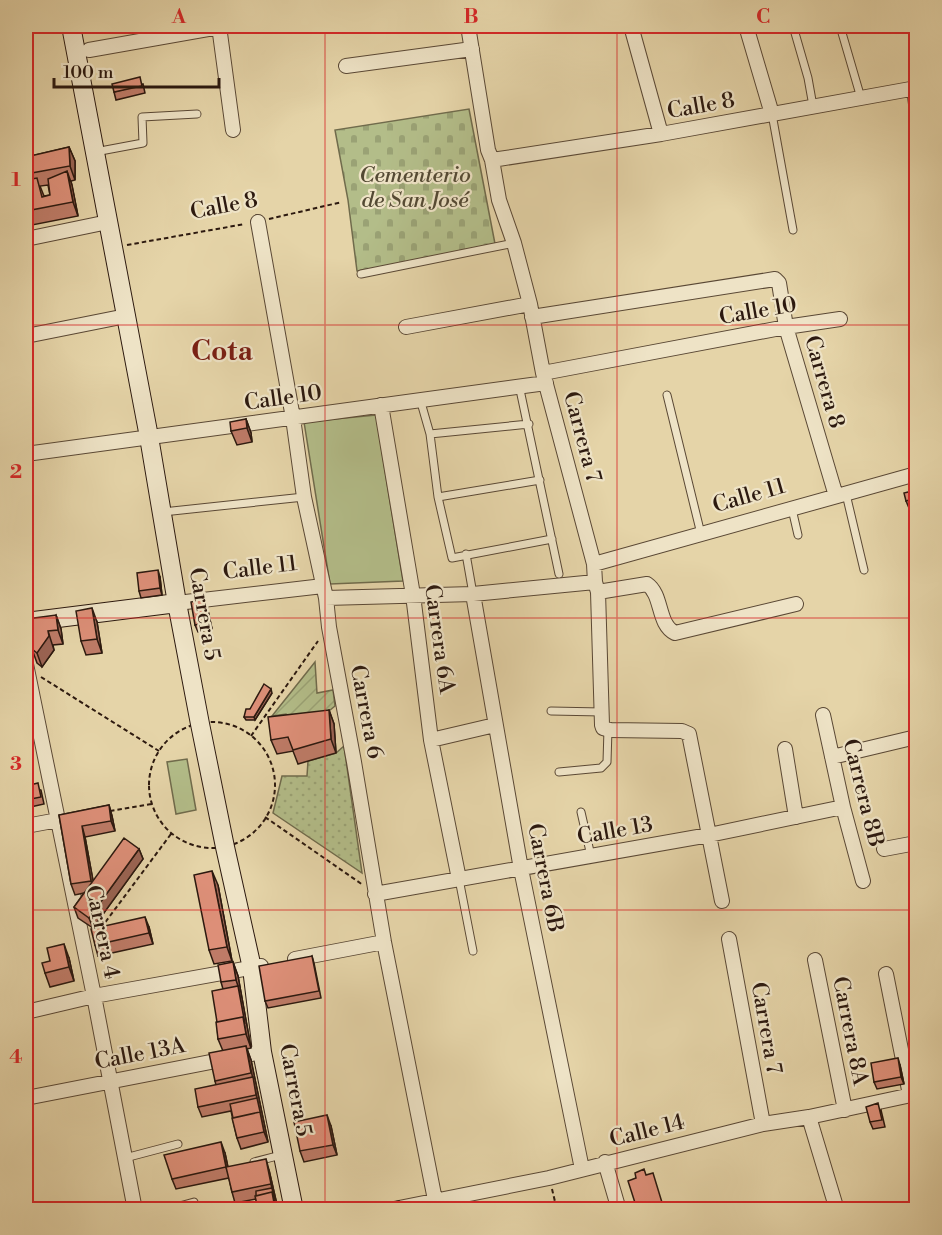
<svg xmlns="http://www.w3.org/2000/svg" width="942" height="1235" viewBox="0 0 942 1235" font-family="'Libre Bodoni',serif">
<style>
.grass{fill:url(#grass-dots);stroke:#706b4c;stroke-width:1.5}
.cemetery{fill:url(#cemetery-stones);stroke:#706b4c;stroke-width:1.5}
.park{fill:#b3bd89;stroke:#706b4c;stroke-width:1.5}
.garden{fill:url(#garden-furrows);stroke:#706b4c;stroke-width:1.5}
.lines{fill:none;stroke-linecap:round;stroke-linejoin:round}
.lane-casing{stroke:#5a4835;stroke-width:9}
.street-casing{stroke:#5a4835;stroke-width:16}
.secondary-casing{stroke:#2c190f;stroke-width:20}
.path{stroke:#2c190f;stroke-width:2;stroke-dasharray:4.5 3;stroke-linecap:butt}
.lane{stroke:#eee3c6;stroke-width:7}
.street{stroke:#eee3c6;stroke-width:14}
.secondary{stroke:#eee3c6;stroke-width:18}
.wall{fill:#be7b67;stroke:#2c190f;stroke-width:1.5;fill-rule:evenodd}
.shaded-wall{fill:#9b6454;stroke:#2c190f;stroke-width:1.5}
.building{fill:#dd8f78;stroke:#2c190f;stroke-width:1.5}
.grid{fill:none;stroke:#d62828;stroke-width:1.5;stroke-opacity:0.55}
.labels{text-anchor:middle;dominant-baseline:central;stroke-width:4.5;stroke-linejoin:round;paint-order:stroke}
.street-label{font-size:22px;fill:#2c190f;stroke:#eee3c6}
.park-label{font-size:22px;font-style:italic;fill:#544a34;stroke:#eee3c6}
.district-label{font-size:28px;font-weight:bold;fill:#7a1f14;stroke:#eee3c6}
.neatline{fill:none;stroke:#d62828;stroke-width:2}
.grid-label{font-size:20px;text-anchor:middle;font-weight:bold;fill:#d62828}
</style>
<defs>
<pattern id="grass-dots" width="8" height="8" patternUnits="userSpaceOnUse" patternTransform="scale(1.5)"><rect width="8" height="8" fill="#b3bd89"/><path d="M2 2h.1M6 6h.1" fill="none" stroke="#9aa275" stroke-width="1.8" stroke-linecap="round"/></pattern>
<pattern id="cemetery-stones" width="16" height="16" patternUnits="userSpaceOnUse" patternTransform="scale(1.5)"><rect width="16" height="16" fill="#b3bd89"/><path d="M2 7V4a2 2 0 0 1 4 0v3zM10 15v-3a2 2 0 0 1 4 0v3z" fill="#9aa275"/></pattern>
<pattern id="garden-furrows" width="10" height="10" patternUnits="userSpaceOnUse" patternTransform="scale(1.5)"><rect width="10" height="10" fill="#b3bd89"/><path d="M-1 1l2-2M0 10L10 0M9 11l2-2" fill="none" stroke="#9aa275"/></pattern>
</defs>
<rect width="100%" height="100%" fill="#e5d4a8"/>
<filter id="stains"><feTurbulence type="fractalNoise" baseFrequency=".00333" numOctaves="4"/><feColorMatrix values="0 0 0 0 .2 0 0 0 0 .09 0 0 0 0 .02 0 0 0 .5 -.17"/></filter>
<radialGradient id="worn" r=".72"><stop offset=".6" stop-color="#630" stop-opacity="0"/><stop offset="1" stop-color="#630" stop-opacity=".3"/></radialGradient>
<path class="grass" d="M344,746L362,873L273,813L282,776H307L308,761L336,753Z"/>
<path class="cemetery" d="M469,109L496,249L357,271L348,200L335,130Z"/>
<path class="park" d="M376,415L403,581L330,584L304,422Z
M187,759L196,810L176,814L167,762Z"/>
<path class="garden" d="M315,662L317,693L333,690L335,706L318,720L287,726L286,714L272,716Z"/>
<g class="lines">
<g class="lane-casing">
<path id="lane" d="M793,26L808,78L813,106
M840,26L861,98
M772,114L793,230
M95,152L143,143L142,117L197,114
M361,274L514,243
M519,385L559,574
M667,395L701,534
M423,399L422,406L430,434L438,497L452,558L552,539
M430,434L529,424
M846,494L864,570
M438,497L540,480
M792,509L798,535
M163,512L304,497
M466,554L473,594
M551,711L602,712
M559,772L601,768L607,762L608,729
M581,812L591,856
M459,879L473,951
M915,962H916
M125,1158L178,1144
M254,1162L281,1155
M165,1210L194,1202"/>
</g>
<g class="street-casing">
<path id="street" d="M219,26L233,130
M468,26L488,150L492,160L499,200L514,243L530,304L543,373L594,564L595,582L598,592L602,725L603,728L610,730L682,731L689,734L722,901
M631,26L661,134
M746,26L772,114
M915,26L916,33
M89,50L225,26
M346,66L472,49
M914,89L916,104
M492,160L661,134L916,88
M258,222L293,418L304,497L326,598L329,627L354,762L384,942L437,1210
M26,239L108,222
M532,317L775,279L779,283L786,327L836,496
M406,327L530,304
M26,336L126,316
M543,373L786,327L840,319
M381,405L413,595L431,740L459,879
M26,454L546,383
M594,564L916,474
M598,592L647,584C663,595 657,624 675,633L796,604
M473,594L521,869L582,1169
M326,598L473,594L595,582
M177,603L323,586
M26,664L94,996L135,1210
M823,715L843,807L863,881
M431,740L495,725
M785,749L796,817
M832,757L916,737
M26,826L58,820
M884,849L916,843
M375,894L709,835L843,807
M729,939L763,1124
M295,959L384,942
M815,960L845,1110
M886,974L910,1095
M26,1012L94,996L261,966
M26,1098L262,1052
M809,1117L837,1210
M605,1162L619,1210
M389,1210L549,1178L763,1124L809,1117L916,1094"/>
</g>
<g class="secondary-casing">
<path id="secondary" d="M71,26L149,437L177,603L200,724L225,847L252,968L262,1052L294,1210
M26,622L177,603"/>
</g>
<path class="path" d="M269,219L342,202
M127,245L245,224
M41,677L159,751
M149 785a63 63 0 1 1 126 0a63 63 0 1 1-126 0Z
M251,736L318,641
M110,811L152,804
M265,817L363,885
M101,928L171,834
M552,1189L557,1210"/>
<use href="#lane" class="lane"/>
<use href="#street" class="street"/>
<use href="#secondary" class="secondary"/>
</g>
<path class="wall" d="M143,84L145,93L116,100L114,92Z
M69,147L75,161V180L71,181L78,216L27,226L26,224V157ZM48,185L50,195L44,196L40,186Z
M246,419L251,433L252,442L237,445L231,431Z
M916,490V506L909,508L906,501Z
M160,577L162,595L141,598L139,591Z
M204,599L207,606L212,629L198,632L195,625Z
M56,615L61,629L63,644L53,645L54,650L42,667L37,663L32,649Z
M97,622L102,653L86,655L81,641Z
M272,693L255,720H246L244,717L250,709Z
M329,710L334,724L336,753L298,764L293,751L277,754L271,740Z
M26,786L41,790L44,804L26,808Z
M109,805L112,816L115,831L85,837L93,881L139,849L143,859L93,928L78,918L74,907L84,893L75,895L71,884L59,815Z
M218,885L232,961L214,964L209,950Z
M149,927L153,944L98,956L95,945Z
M312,956L314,963L321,998L268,1008L265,1001Z
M69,958L74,981L50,987L45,973Z
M233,962L238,976L251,1048L247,1049L251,1060L268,1142L241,1149L237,1138L231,1111L202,1117L198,1107L216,1085L215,1081L223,1051L218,1039L217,1022L223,989L221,982Z
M900,1065L904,1084L877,1089L874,1082Z
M881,1110L885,1127L873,1129L870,1122Z
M331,1126L337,1155L304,1162L300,1151Z
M225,1153L228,1167L269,1170L278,1209H258L256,1199L235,1203L232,1192L229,1178L176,1189L172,1179Z"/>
<path class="shaded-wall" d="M69,147L75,161V180L70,166Z
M67,171L72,185L78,216L73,202Z
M246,419L251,433L252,442L247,428Z
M158,570L160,577L162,595L160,588Z
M204,599L207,606L212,629L209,622Z
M92,608L97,622L102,653L97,639Z
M56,615L61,629L63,644L58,630Z
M48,631L54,650L42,667L37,653Z
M271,689L272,693L255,720L254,717Z
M329,710L334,724L336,753L331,739Z
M109,805L112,816L115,831L111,821Z
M82,826L85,837L95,891L91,881Z
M139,849L143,859L93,928L89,918Z
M212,871L218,885L232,961L227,947Z
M145,917L149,927L153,944L149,933Z
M64,944L69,958L74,981L69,967Z
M233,962L238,976L251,1048L246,1034L238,986L236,980Z
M246,1046L251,1060L268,1142L264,1132Z
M898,1058L900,1065L904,1084L901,1077Z
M327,1115L331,1126L337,1155L333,1145Z
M221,1142L225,1153L230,1178L226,1167Z
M266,1159L269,1170L278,1209H276Z"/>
<path class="building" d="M140,77L142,86L114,92L112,84Z
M69,147L70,166L26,174V157Z
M67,171L73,202L26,211V180L37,178L42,197L50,195L48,179Z
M246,419L247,428L231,431L230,422Z
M916,490V498L906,501L904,493Z
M158,570L160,588L139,591L137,573Z
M204,599L209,622L195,625L191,602Z
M92,608L97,639L81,641L76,611Z
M56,615L58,630L48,631L49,636L37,653L32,649L27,619Z
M264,684L271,689L254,717H244L246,709H250Z
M329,710L331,739L293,750L288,737L271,740L268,717Z
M38,783L41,797L26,800V786Z
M109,805L111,821L82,826L91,881L71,884L59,815Z
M124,838L139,849L89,918L74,907Z
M212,871L227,947L209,950L194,875Z
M145,917L149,933L95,945L91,929Z
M64,944L69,967L45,973L42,963L50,961L47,948Z
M312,956L319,991L265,1001L259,966Z
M233,962L236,980L221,982L218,965Z
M238,986L245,1024L243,1017L217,1022L212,991Z
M243,1017L246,1034L218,1039L216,1022Z
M246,1046L251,1073L215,1081L209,1053Z
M898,1058L901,1077L874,1082L871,1063Z
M253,1077L256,1095L198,1107L195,1089Z
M916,1091V1113L911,1092Z
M257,1098L261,1116L260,1112L233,1118L230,1104Z
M878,1103L882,1120L870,1122L866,1107Z
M260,1112L264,1132L237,1138L232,1118Z
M327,1115L333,1145L300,1151L294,1122Z
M221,1142L226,1167L172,1179L164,1155Z
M266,1159L271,1184L232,1192L226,1167Z
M644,1169L646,1175L653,1173L664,1209H637L628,1181L636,1178L635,1173Z
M272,1188L274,1199L272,1192L256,1196V1191Z
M272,1192L275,1208L270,1209H258L255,1196Z
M399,1201L401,1209H391L390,1203Z
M420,1204L421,1209H402V1208Z
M372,1206L373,1209H362V1208Z"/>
<path class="grid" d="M325,26V1210M617,26V1210M26,325H916M26,618H916M26,910H916"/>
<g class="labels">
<g class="street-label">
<text transform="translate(701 106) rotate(-10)">Calle 8</text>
<text transform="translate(224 206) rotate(-11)">Calle 8</text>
<text transform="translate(758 311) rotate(-10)">Calle 10</text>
<text transform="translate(824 382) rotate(74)">Carrera 8</text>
<text transform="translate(283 398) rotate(-8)">Calle 10</text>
<text transform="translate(582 437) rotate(75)">Carrera 7</text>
<text transform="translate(749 496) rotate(-16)">Calle 11</text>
<text transform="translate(260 568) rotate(-7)">Calle 11</text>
<text transform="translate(204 614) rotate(80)">Carrera 5</text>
<text transform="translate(439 639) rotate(82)">Carrera 6A</text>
<text transform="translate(366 712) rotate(79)">Carrera 6</text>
<text transform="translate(863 793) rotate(76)">Carrera 8B</text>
<text transform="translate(615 831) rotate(-10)">Calle 13</text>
<text transform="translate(545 878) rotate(79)">Carrera 6B</text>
<text transform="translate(102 932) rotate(78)">Carrera 4</text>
<text transform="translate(766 1028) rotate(80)">Carrera 7</text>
<text transform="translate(850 1031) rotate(79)">Carrera 8A</text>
<text transform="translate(140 1054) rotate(-11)">Calle 13A</text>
<text transform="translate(295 1090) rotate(79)">Carrera 5</text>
<text transform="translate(647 1131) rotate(-14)">Calle 14</text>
</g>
<g class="park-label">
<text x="415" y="175">Cementerio<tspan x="415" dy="25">de San José</tspan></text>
</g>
<g class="district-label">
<text x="222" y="351">Cota</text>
</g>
</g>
<rect width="942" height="1235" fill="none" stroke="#e5d4a8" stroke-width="66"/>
<path d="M54 78v9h165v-9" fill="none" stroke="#2c190f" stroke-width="3"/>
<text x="63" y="78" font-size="18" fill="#2c190f" stroke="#eee3c6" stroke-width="4.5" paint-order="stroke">100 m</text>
<rect x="33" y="33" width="876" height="1169" class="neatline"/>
<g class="grid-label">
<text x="179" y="23">A</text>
<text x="471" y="23">B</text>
<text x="763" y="23">C</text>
<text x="16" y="186">1</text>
<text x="16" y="478">2</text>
<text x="16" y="770">3</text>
<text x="16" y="1063">4</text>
</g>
<rect width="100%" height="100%" filter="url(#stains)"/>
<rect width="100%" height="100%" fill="url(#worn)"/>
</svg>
